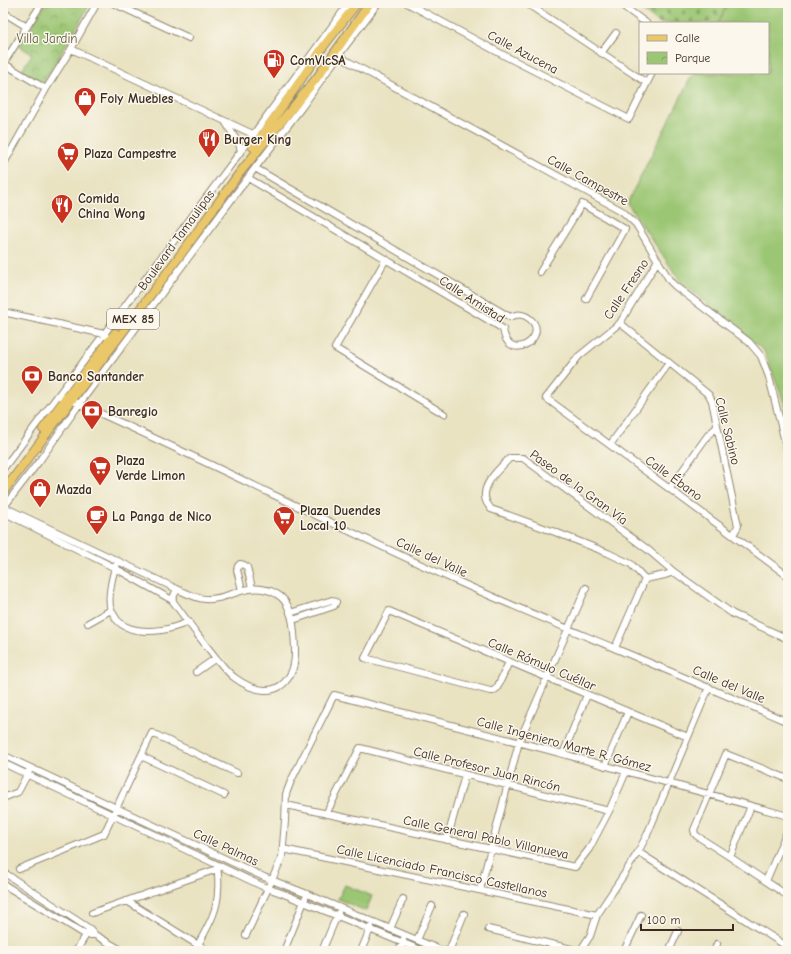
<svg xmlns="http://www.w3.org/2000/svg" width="791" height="954" viewBox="0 0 791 954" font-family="'Comic Neue',sans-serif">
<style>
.green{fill:#9bc673;stroke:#6b7848}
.cemetery{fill:url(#cemetery-stones);stroke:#6b7848}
.park{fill:url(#park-crowns);stroke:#6b7848}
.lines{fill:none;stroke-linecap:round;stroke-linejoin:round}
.minor-casing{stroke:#928670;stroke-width:8}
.major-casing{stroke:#928670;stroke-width:10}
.minor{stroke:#fff;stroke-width:6}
.major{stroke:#eac769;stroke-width:8}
.labels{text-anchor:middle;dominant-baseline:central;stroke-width:3;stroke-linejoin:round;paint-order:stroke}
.shield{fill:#fbf7ec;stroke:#75685c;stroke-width:1}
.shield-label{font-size:12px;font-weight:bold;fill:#3b2a1e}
.park-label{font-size:13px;fill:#585938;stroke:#fbf7ec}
.street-label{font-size:13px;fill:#3b2a1e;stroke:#fbf7ec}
.poi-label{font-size:13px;font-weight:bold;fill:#3b2a1e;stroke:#fbf7ec;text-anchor:start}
</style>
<defs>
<pattern id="cemetery-stones" width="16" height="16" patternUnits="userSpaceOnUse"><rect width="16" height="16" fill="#9bc673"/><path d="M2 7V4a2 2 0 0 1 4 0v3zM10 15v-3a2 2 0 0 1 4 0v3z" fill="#80a15e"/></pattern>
<pattern id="park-crowns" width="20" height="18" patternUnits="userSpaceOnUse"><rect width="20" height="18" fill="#9bc673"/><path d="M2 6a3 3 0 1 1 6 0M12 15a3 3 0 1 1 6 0" fill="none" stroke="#80a15e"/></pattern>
</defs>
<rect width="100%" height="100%" fill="#fbf7ec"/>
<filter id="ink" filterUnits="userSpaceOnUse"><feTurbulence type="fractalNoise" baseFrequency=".025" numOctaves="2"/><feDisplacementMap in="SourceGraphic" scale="8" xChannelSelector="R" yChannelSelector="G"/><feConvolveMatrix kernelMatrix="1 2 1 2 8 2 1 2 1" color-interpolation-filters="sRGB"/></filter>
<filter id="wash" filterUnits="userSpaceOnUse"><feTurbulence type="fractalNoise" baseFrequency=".012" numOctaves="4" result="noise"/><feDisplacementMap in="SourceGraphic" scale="16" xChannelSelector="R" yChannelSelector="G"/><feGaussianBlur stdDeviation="0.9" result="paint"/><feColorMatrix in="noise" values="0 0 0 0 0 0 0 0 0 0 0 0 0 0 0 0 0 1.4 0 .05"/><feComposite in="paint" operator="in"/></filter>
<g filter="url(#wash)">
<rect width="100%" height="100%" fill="#e9e3c2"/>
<path class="green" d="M728,3H788V421L782,397L764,351L681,282L627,203L693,73H768V23H718Z
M345,885L372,896L366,911L338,899Z"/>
<path class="cemetery" d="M632,3H728L718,23H659Z"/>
<path class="park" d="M46,3H91L43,83L22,70L32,54L19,46Z"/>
</g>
<g filter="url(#ink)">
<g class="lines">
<g class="minor-casing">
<path id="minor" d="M113,3L189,38
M407,3L509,58L629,119L652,73
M526,3L647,83
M619,3L646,23
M3,12L27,27
M71,49L257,136
M601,53L616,33
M338,56L622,211L636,224L670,281L675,286L749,342L761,356L769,377L788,454
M3,63L46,89
M3,64L42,3
M226,123L239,144L241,151
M3,165L46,89L71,49L97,3
M248,178L495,324L503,329C508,366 551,336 530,319C523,313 517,314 510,317L255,168
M386,259L335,348L444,414
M658,260L620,323L579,356L546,398L788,576
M540,272L582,204L625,229L586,299
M3,312L104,334L106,336
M620,323L703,390L709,395L712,401L738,526L733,535
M59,395C190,452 317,518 448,577C503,602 559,625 614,648C672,672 730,697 788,722
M610,445L669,363
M3,469L253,135L349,3
M670,488L708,435L717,427
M4,507L177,589C186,593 195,598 205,599C227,601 244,583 267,590C272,591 277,594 281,597C291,606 293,621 294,633C295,647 297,663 290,675C277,698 253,691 235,678C228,673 222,665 216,658
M3,508L40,460L80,403L255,168L302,107L338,56L378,3
M3,512L115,568L172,600
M645,579L631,564L608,553L555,532L491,509C489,506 487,504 486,501C480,485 500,468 510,458H523L647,549L674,572L733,614L788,639
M177,589L172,600L197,634L216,658L196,672
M242,590L237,570L238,566L240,564L244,565L247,567L252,588
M111,610C113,613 115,617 117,620C127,632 148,632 162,630C171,629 181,625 189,622
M290,613L332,600L336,602L334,606L293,620
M88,623L111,610C107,600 112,574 117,564
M615,648L645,579L665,575L674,572
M509,662L497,688L493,691H490L365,658L389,611L688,737
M563,754L587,695
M3,755L264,877L307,894L443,951
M141,756L224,795
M3,763L262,886L284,894L423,951
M605,766L628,712
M788,779L726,754L694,830L695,834L697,836L730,857L788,896
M3,798L18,792L29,771
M286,805L575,867L589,849L609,811L626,772
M326,814L360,748L609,811
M447,840L465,775
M283,849L597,915
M638,852L788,947
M730,857L751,806
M19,869L104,834L152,733L237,773
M3,872L90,929L95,935L123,951
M766,881L788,829
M3,884L86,935H95
M480,890L519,742L586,588
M127,901L198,945L209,951
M92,913L217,869
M390,929L403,899
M488,929L580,951
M246,935L272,880L282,857L285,821L286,794L291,781L334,695L545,749L788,816
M417,940L432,906
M198,945C207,928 218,911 218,890C219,882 218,874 217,865
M76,951L88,932
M284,951L305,899
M322,951L338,913
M361,951L371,927
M399,951L403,940
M449,951L464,914
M580,951L590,936L597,915L623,876L638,852L647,835L709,687
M624,951L641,915
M669,951L678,931
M714,951L717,944"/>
</g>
<g class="major-casing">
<path id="major" d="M253,147L289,97L323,47L357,3
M43,429L66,398L115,333
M3,492L187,246L238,175L316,79L370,3"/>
</g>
<use href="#minor" class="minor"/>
<use href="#major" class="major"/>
</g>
</g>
<defs>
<g id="fuel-pin" transform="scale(1.15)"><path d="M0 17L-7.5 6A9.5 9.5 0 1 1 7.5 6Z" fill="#c8321e" stroke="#fbf7ec"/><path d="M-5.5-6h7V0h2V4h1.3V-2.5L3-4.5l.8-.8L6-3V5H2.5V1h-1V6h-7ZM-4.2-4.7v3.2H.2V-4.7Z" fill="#fff"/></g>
<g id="shop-pin" transform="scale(1.15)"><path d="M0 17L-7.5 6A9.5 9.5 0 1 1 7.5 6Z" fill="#c8321e" stroke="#fbf7ec"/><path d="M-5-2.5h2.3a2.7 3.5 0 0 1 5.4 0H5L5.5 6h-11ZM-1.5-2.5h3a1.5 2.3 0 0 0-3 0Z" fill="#fff"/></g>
<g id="restaurant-pin" transform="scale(1.15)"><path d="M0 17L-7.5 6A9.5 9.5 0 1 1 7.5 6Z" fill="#c8321e" stroke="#fbf7ec"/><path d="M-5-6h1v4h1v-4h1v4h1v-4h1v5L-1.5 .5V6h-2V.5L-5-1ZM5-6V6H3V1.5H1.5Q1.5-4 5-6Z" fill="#fff"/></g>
<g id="supermarket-pin" transform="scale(1.15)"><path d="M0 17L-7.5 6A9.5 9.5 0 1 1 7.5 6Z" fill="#c8321e" stroke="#fbf7ec"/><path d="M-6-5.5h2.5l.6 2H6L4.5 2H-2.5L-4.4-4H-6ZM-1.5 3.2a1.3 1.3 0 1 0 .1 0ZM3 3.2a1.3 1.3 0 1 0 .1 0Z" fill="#fff"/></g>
<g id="bank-pin" transform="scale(1.15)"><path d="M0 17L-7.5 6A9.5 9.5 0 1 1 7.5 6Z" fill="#c8321e" stroke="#fbf7ec"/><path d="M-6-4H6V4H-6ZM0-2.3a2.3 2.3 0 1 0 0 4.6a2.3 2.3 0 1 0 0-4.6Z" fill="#fff"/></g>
<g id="cafe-pin" transform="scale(1.15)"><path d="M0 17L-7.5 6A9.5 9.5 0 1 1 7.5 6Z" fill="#c8321e" stroke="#fbf7ec"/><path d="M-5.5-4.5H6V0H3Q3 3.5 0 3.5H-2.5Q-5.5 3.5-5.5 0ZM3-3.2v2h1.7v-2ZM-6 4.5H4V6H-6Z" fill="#fff"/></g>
</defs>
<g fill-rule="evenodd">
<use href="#fuel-pin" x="274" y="60"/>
<use href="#shop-pin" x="85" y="98"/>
<use href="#restaurant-pin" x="209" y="139"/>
<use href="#supermarket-pin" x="68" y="153"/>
<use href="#restaurant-pin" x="62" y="205"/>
<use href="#bank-pin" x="32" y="376"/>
<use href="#bank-pin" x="92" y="411"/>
<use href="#supermarket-pin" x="100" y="467"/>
<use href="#shop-pin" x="40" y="489"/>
<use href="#cafe-pin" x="97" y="516"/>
<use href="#supermarket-pin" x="284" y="517"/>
</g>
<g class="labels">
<rect class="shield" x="107" y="309" width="52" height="20" rx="3"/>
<g class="shield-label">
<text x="133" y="319">MEX 85</text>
</g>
<g class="park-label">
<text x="47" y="38">Villa Jardin</text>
</g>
<g class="street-label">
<text transform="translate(523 52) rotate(28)">Calle Azucena</text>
<text transform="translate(588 180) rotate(29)">Calle Campestre</text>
<text transform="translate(176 240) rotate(-54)">Boulevard Tamaulipas</text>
<text transform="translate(626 289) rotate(-56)">Calle Fresno</text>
<text transform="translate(472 299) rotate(33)">Calle Amistad</text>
<text transform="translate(728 431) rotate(76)">Calle Sabino</text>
<text transform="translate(674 478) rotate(36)">Calle Ébano</text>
<text transform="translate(579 487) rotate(36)">Paseo de la Gran Vía</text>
<text transform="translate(432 557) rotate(25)">Calle del Valle</text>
<text transform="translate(542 664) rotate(23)">Calle Rómulo Cuéllar</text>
<text transform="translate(729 684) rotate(23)">Calle del Valle</text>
<text transform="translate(564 744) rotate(15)">Calle Ingeniero Marte R. Gómez</text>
<text transform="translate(487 769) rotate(14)">Calle Profesor Juan Rincón</text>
<text transform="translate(486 837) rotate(12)">Calle General Pablo Villanueva</text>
<text transform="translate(226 847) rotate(25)">Calle Palmas</text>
<text transform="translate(442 871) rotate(12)">Calle Licenciado Francisco Castellanos</text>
</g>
<g class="poi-label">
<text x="290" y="60">ComVicSA</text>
<text x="100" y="98">Foly Muebles</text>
<text x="224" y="139">Burger King</text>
<text x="84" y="153">Plaza Campestre</text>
<text x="78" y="198">Comida<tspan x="78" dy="15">China Wong</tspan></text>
<text x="48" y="376">Banco Santander</text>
<text x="108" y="411">Banregio</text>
<text x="116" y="460">Plaza<tspan x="116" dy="15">Verde Limon</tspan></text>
<text x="56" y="489">Mazda</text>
<text x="300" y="510">Plaza Duendes<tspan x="300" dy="15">Local 10</tspan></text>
<text x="112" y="516">La Panga de Nico</text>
</g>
</g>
<rect width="791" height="954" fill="none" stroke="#fbf7ec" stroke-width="16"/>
<rect x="639" y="22" width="130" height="52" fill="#fbf7ec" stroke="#aea59a"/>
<rect x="647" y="35" width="20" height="6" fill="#eac769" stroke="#aea59a"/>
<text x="675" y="42" font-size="12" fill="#3b2a1e">Calle</text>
<rect x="647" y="52" width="20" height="12" fill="url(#park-crowns)" stroke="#aea59a"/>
<text x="675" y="62" font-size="12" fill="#3b2a1e">Parque</text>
<path d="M641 924v6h92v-6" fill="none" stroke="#3b2a1e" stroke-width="2"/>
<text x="647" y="924" font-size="12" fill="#3b2a1e" stroke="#fbf7ec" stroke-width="3" paint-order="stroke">100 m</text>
</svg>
